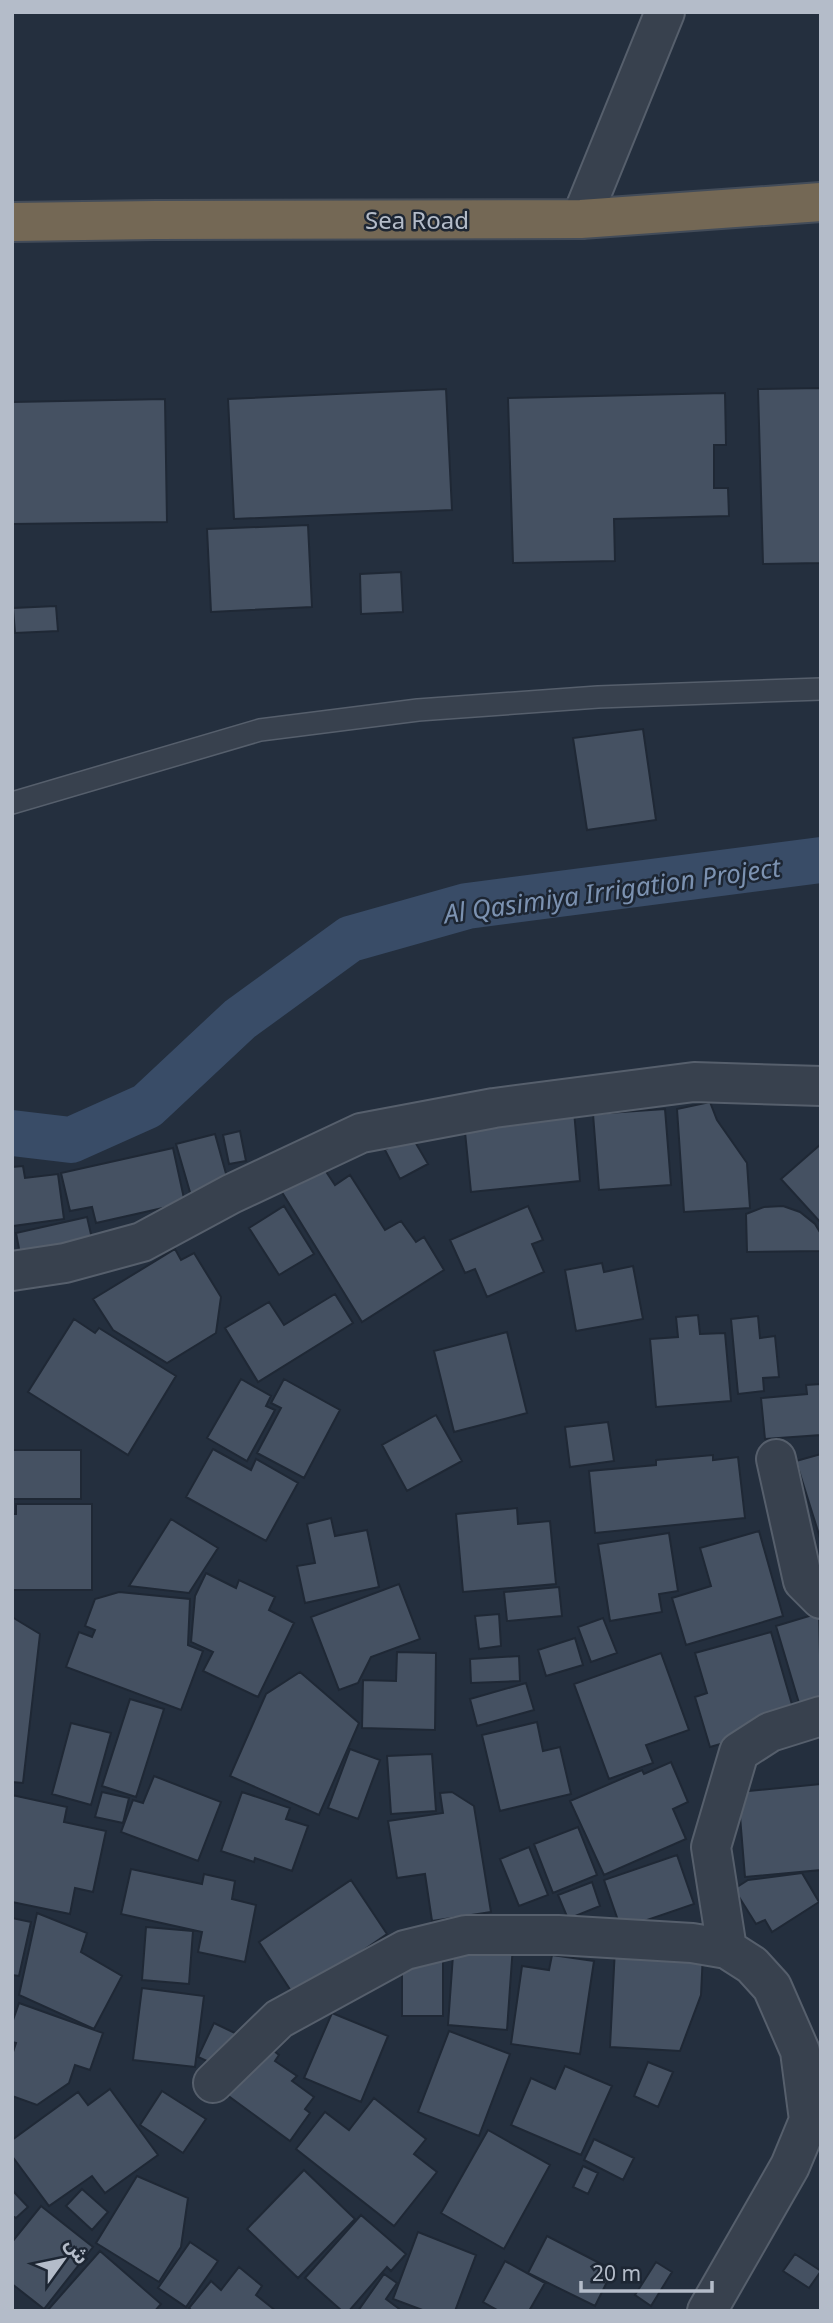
<svg xmlns="http://www.w3.org/2000/svg" width="833" height="2323" viewBox="0 0 833 2323" font-family="'Noto Sans','Noto Sans Arabic',sans-serif">
<style>
.lines{fill:none;stroke-linecap:round;stroke-linejoin:round}
.canal{stroke:#394c67;stroke-width:46}
.building{fill:#455162;stroke:#1f2835;stroke-width:2}
.lane-casing{stroke:#565f6c;stroke-width:24}
.street-casing{stroke:#565f6c;stroke-width:42}
.highway-casing{stroke:#434c59;stroke-width:42}
.lane{stroke:#38414e;stroke-width:21}
.street{stroke:#38414e;stroke-width:38}
.highway{stroke:#746855;stroke-width:38}
.labels{text-anchor:middle;dominant-baseline:central;stroke-width:5;stroke-linejoin:round;paint-order:stroke}
.street-label{font-size:24px;fill:#b4bcc9;stroke:#1d2633}
.water-label{font-size:26px;font-style:italic;fill:#7c92b1;stroke:#1d2633}
</style>
<rect width="100%" height="100%" fill="#242f3e"/>
<g class="lines">
<path class="canal" d="M12,1133L71,1140L147,1106L240,1019L350,939L467,906L821,860"/>
</g>
<path class="building" d="M821,388V563L763,564L758,389Z
M446,389L452,510L234,519L228,399Z
M725,393L726,445H714V488H728L729,516L614,519L615,561L513,563L508,398Z
M165,399L167,522L12,524V402Z
M308,525L312,607L211,612L207,529Z
M401,572L403,612L361,614L360,574Z
M56,606L58,631L15,633L13,608Z
M643,729L656,820L587,830L573,738Z
M710,1102L717,1120L747,1163L750,1208L684,1212L677,1109Z
M665,1109L671,1185L599,1190L593,1114Z
M574,1111L580,1181L471,1192L464,1122Z
M240,1131L246,1161L229,1164L223,1135Z
M215,1134L230,1188L192,1199L176,1144Z
M411,1135L428,1164L400,1179L385,1150Z
M821,1144V1223L781,1179Z
M173,1148L185,1203L96,1223L92,1207L70,1211L61,1173Z
M321,1164L335,1185L350,1175L385,1230L401,1221L416,1242L424,1237L444,1270L362,1322L280,1189Z
M23,1166L25,1178L58,1174L64,1219L13,1226L12,1167Z
M284,1206L314,1254L279,1275L249,1228Z
M528,1206L543,1240L532,1244L544,1272L487,1297L475,1269L465,1273L450,1240Z
M783,1206L800,1212L815,1224L821,1234V1251L747,1252L746,1214L764,1207Z
M87,1217L93,1243L21,1259L16,1233Z
M175,1249L181,1260L194,1253L221,1297L216,1333L167,1363L113,1330L93,1299Z
M602,1263L604,1272L633,1266L643,1319L576,1331L565,1270Z
M335,1294L353,1323L258,1382L225,1328L269,1302L284,1325Z
M698,1315L700,1334L725,1333L731,1401L656,1407L650,1339L678,1337L676,1317Z
M758,1316L760,1338L775,1336L779,1377L763,1378L764,1391L738,1394L731,1319Z
M74,1319L95,1333L99,1328L176,1376L128,1455L28,1392Z
M507,1332L527,1413L454,1432L434,1351Z
M241,1379L271,1396L266,1406L275,1410L247,1461L207,1438Z
M284,1379L340,1410L304,1478L257,1453L281,1408L271,1403Z
M821,1384V1435L765,1439L761,1398L807,1394L806,1385Z
M436,1415L462,1461L407,1491L382,1445Z
M608,1422L614,1461L570,1467L565,1427Z
M213,1449L251,1470L256,1459L298,1483L266,1541L186,1497Z
M12,1450H81V1499H12Z
M821,1454V1541L796,1461Z
M713,1455V1460L738,1457L745,1518L595,1533L589,1471L656,1465V1460Z
M16,1504H92V1590H12V1514H16Z
M517,1508L518,1524L550,1521L556,1584L463,1592L456,1514Z
M331,1518L335,1536L367,1530L379,1587L305,1603L297,1566L315,1563L307,1524Z
M171,1519L218,1548L189,1593L129,1586Z
M759,1531L783,1616L686,1645L672,1598L711,1586L700,1548Z
M669,1533L678,1591L659,1594L662,1612L610,1621L598,1544Z
M206,1573L236,1588L239,1580L275,1597L269,1610L294,1623L258,1697L203,1671L213,1652L191,1642L195,1596Z
M399,1584L420,1639L371,1657L358,1683L339,1690L311,1617Z
M559,1587L562,1616L507,1621L504,1592Z
M119,1592L190,1599L188,1645L203,1651L181,1710L66,1667L79,1632L92,1637L95,1630L85,1626L95,1599Z
M819,1613L821,1697L799,1703L776,1626Z
M499,1614L501,1646L479,1649L475,1616Z
M12,1617L40,1634L23,1783L12,1782Z
M603,1618L617,1653L591,1662L578,1627Z
M771,1632L797,1722L710,1747L695,1697L707,1693L695,1653Z
M575,1638L583,1665L546,1676L538,1650Z
M397,1652L436,1653L435,1730L362,1728L363,1680L396,1681Z
M661,1653L689,1730L646,1745L653,1763L609,1779L574,1684Z
M519,1656L520,1681L471,1683L470,1659Z
M300,1672L359,1723L319,1815L230,1776L266,1694Z
M526,1683L534,1710L477,1726L470,1699Z
M130,1699L164,1709L136,1797L102,1786Z
M537,1722L543,1751L560,1747L571,1794L500,1811L482,1735Z
M71,1723L111,1733L91,1805L52,1794Z
M350,1749L380,1760L358,1819L328,1808Z
M432,1754L436,1811L391,1814L387,1756Z
M671,1762L688,1802L673,1809L686,1839L604,1875L570,1801L642,1770L644,1774Z
M154,1776L221,1802L198,1861L121,1832L133,1800L143,1803Z
M821,1784V1870L745,1877L738,1792Z
M102,1792L129,1798L123,1823L95,1817Z
M242,1792L290,1808L286,1819L308,1826L292,1871L255,1858L254,1862L221,1851Z
M452,1792L474,1806L491,1912L432,1921L425,1874L397,1878L388,1821L443,1813L440,1793Z
M12,1795L67,1807L64,1822L106,1831L93,1892L75,1888L70,1914L12,1902Z
M578,1827L597,1875L553,1893L534,1844Z
M529,1847L548,1895L519,1906L500,1859Z
M677,1855L694,1904L621,1929L604,1880Z
M131,1869L202,1884L204,1874L235,1881L232,1899L256,1905L245,1962L198,1952L202,1932L121,1914Z
M802,1873L819,1902L772,1932L765,1920L756,1924L734,1889L748,1880Z
M351,1880L387,1934L295,1997L259,1942Z
M592,1882L600,1906L568,1919L558,1895Z
M37,1913L87,1933L81,1952L122,1976L94,2029L19,1995Z
M12,1918L31,1922L19,1976L12,1975Z
M146,1927L193,1931L189,1984L142,1980Z
M454,1941L513,1945L507,2030L448,2025Z
M615,1948L703,1953L701,1995L680,2051L610,2047Z
M552,1955L594,1961L580,2054L511,2044L522,1966L549,1970Z
M402,1959H443V2016H402Z
M142,1988L204,1996L195,2067L133,2060Z
M19,2003L103,2033L90,2070L75,2065L69,2083L37,2105L12,2096V2055L16,2043L12,2042V2023Z
M332,2013L388,2036L361,2102L304,2078Z
M214,2023L235,2033L220,2067L198,2057Z
M449,2031L510,2054L479,2136L418,2112Z
M260,2040L279,2055L275,2061L297,2076L292,2081L314,2097L305,2109L310,2113L290,2141L223,2092Z
M648,2062L673,2072L658,2107L634,2096Z
M565,2066L612,2086L581,2155L511,2125L531,2078L555,2089Z
M110,2089L158,2155L105,2193L92,2176L49,2206L12,2156V2140L78,2092L88,2105Z
M162,2091L206,2119L183,2153L140,2125Z
M374,2098L426,2139L414,2154L437,2172L394,2226L296,2149L325,2112L349,2130Z
M488,2130L550,2165L504,2249L441,2213Z
M594,2139L634,2158L623,2180L584,2160Z
M583,2166L598,2173L588,2194L573,2187Z
M304,2170L355,2219L298,2278L247,2229Z
M137,2176L188,2198L181,2247L159,2282L96,2243Z
M82,2189L108,2212L92,2230L66,2206Z
M12,2190L28,2207L16,2218L12,2216Z
M41,2206L93,2247L44,2309L12,2284V2242Z
M361,2215L406,2254L391,2271L387,2267L349,2311H342L305,2278Z
M418,2232L476,2255L455,2311H425L393,2299Z
M547,2236L613,2270L595,2306L528,2273Z
M190,2242L218,2261L186,2307L158,2288Z
M100,2251L161,2304L155,2311H47Z
M795,2254L821,2271L809,2288L783,2271Z
M505,2261L545,2283L529,2311H499L483,2302Z
M656,2262L672,2272L651,2306L635,2295Z
M239,2267L262,2286L256,2295L276,2311H192L189,2308L211,2281L221,2290Z
M384,2274L397,2283L386,2299L402,2311H358Z"/>
<g class="lines">
<g class="lane-casing">
<path id="lane" d="M12,803L260,730L418,710L598,697L821,689"/>
</g>
<g class="street-casing">
<path id="street" d="M581,219L665,12
M12,1271L65,1263L142,1242L231,1194L361,1133L494,1108L694,1082L821,1086
M776,1459L803,1581L821,1599
M727,1949L711,1847L739,1752L770,1732L821,1716
M213,2083L279,2019L405,1950L466,1935H558L692,1943L727,1949L752,1965L772,1987L800,2051L809,2120
M707,2311L790,2166L809,2120L821,2116"/>
</g>
<g class="highway-casing">
<path id="highway" d="M12,222L155,220L581,219L821,202"/>
</g>
<use href="#lane" class="lane"/>
<use href="#street" class="street"/>
<use href="#highway" class="highway"/>
</g>
<g class="labels">
<g class="street-label">
<text x="417" y="219">Sea Road</text>
</g>
<g class="water-label">
<text transform="translate(612 890) rotate(-8)">Al Qasimiya Irrigation Project</text>
</g>
</g>
<rect width="833" height="2323" fill="none" stroke="#b4bcc9" stroke-width="28"/>
<g transform="translate(63 2260) rotate(57)" stroke="#1d2633" stroke-width="5" paint-order="stroke">
<path d="M0-5L12 26L0 18L-12 26Z" fill="#b4bcc9"/>
<text y="-10" font-size="19" font-weight="bold" text-anchor="middle" fill="#b4bcc9">ش</text>
</g>
<path d="M581 2281v10h131v-10" fill="none" stroke="#b4bcc9" stroke-width="3.5"/>
<text x="592" y="2281" font-size="21" fill="#b4bcc9" stroke="#1d2633" stroke-width="5" paint-order="stroke">20 m</text>
</svg>
